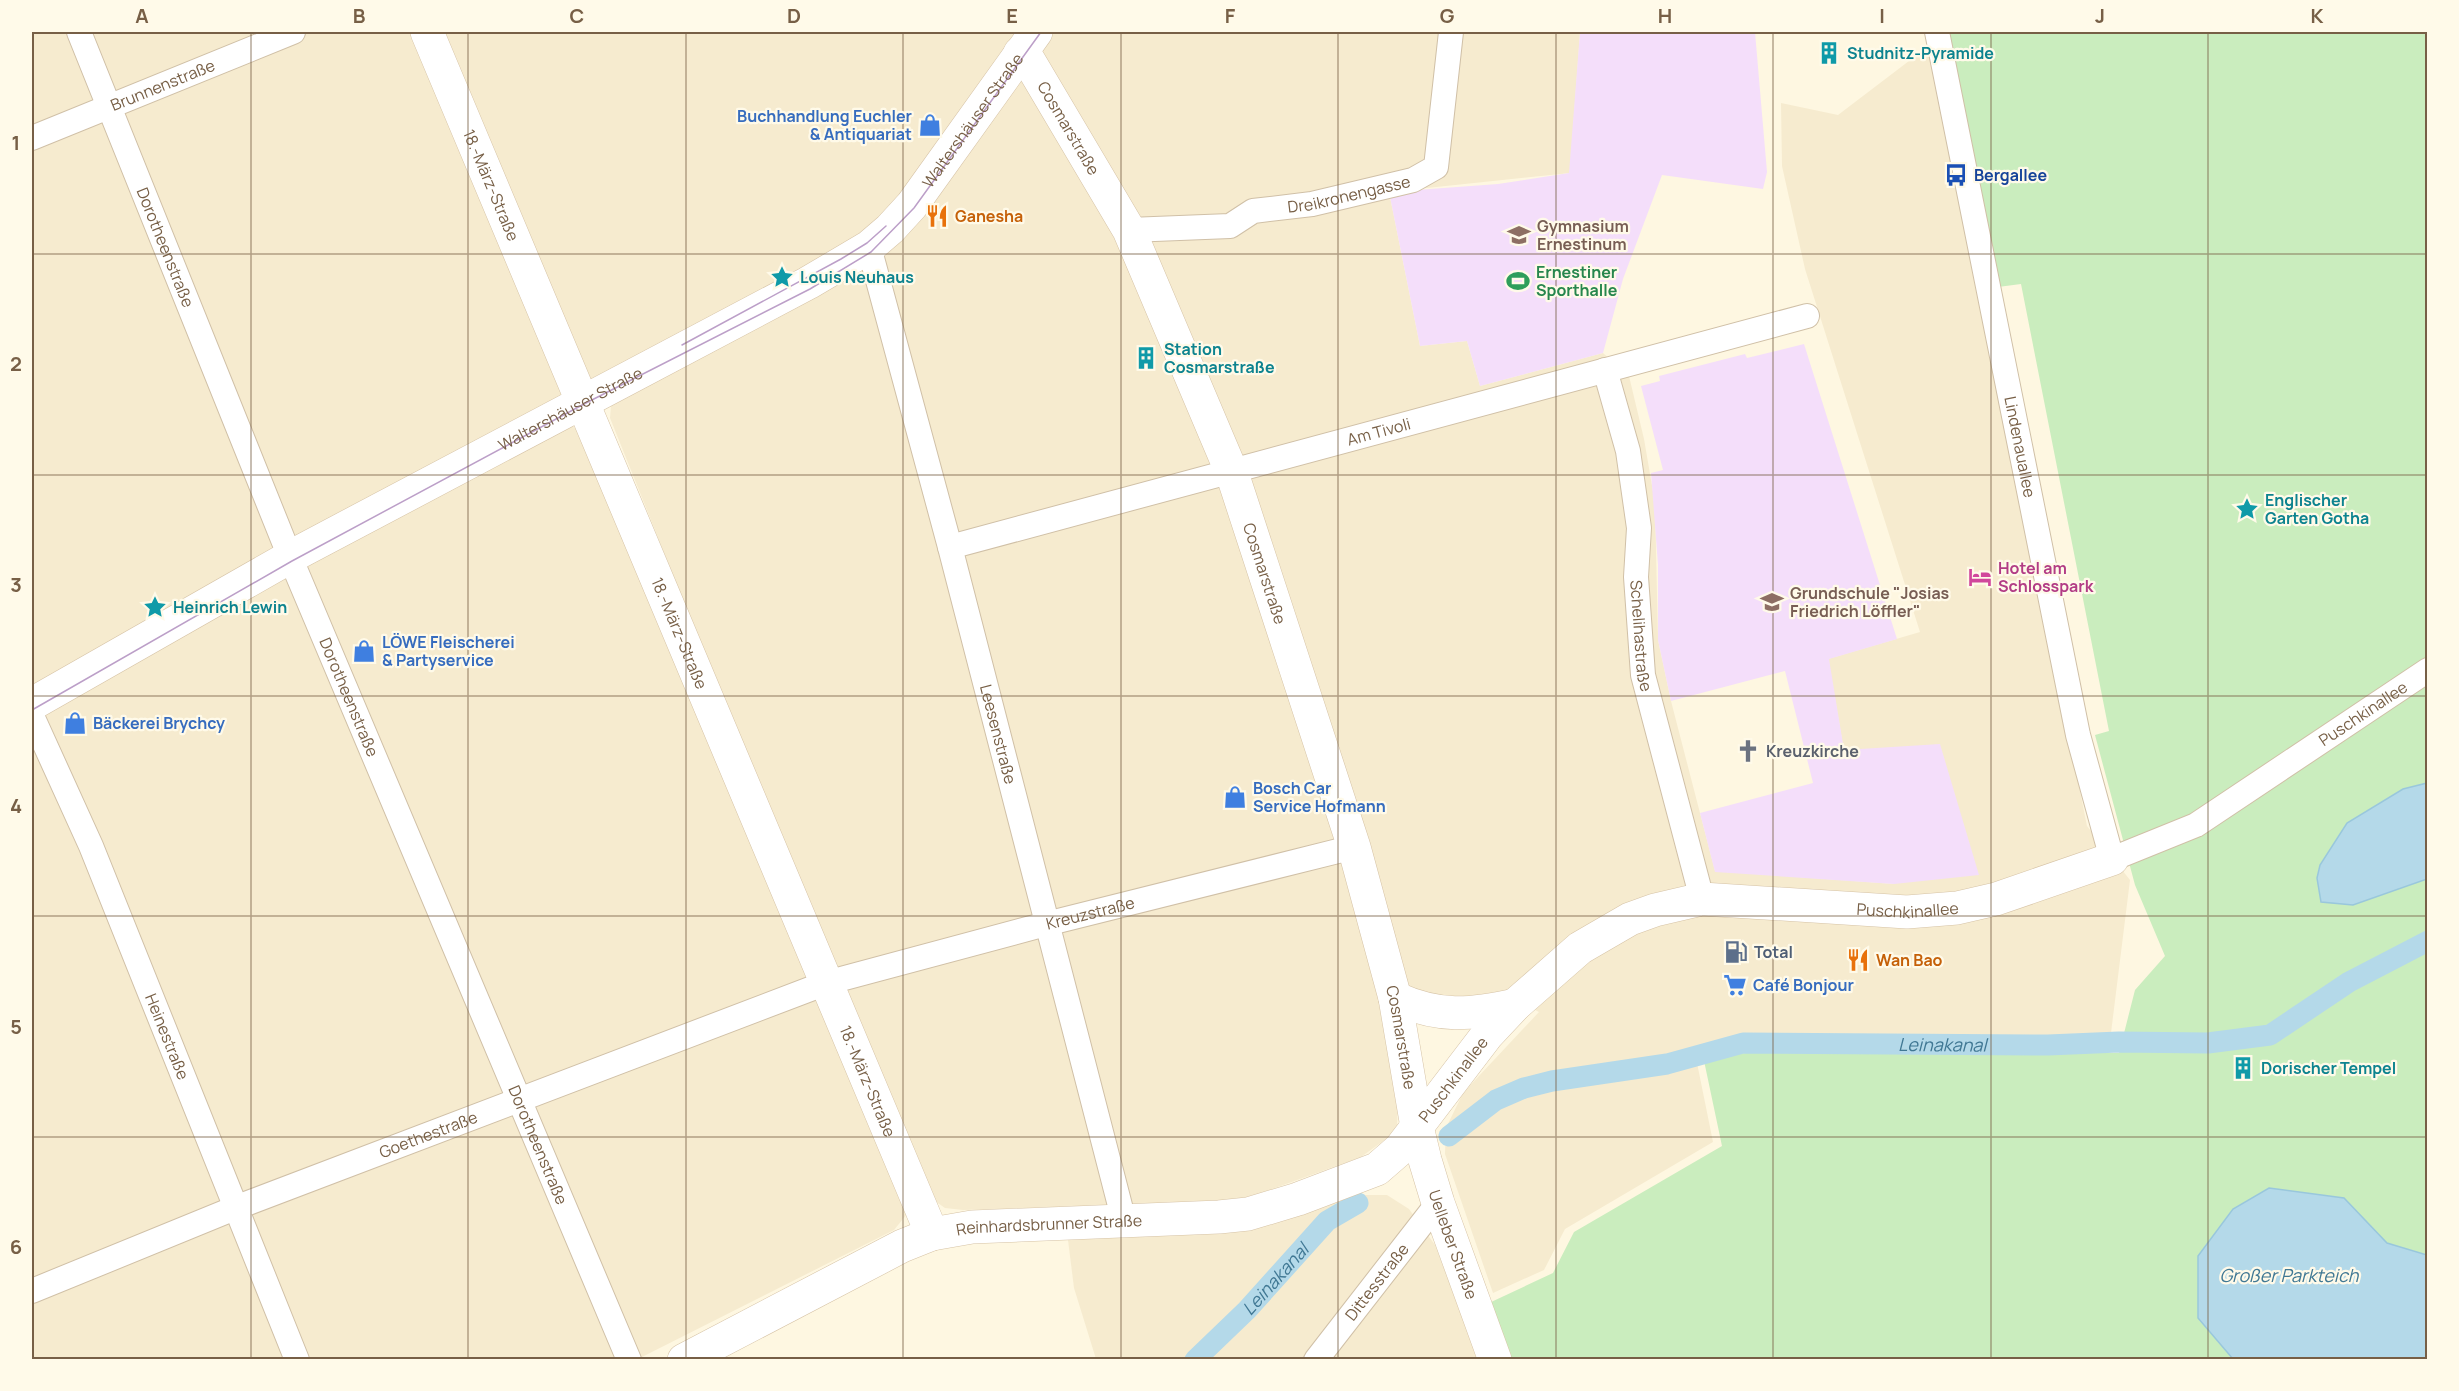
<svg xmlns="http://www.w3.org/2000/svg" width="2459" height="1391" viewBox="0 0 2459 1391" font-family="Manrope,sans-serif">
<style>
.residential{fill:#f6ebcf}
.education{fill:#f4defa}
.green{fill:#caedbe}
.water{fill:#b4d9e9;stroke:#99c7dc;stroke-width:1.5}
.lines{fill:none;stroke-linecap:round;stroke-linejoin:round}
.canal{stroke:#b4d9e9;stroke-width:21}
.street-casing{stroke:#d0c0a7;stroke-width:26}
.secondary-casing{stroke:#d6c3a6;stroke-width:34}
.street{stroke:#fff;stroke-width:24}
.secondary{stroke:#fff;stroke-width:33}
.tram{stroke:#bc9fc8;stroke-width:1.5}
.grid{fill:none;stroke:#775f46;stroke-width:1.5;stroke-opacity:0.55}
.labels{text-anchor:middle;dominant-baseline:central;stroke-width:4.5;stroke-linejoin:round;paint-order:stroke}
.culture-label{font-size:16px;font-weight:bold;fill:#0d838f;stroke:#fffae9;text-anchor:start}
.street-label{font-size:16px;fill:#775f46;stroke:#fffae9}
.shop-label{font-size:16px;font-weight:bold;fill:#366cbe;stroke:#fffae9;text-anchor:start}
.transit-label{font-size:16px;font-weight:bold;fill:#164399;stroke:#fffae9;text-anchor:start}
.food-label{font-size:16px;font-weight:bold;fill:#c56008;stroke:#fffae9;text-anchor:start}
.education-label{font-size:16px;font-weight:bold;fill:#785e54;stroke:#fffae9;text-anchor:start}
.leisure-label{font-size:16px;font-weight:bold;fill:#27864d;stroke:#fffae9;text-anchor:start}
.hotel-label{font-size:16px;font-weight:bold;fill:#b23c85;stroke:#fffae9;text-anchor:start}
.worship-label{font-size:16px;font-weight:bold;fill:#5b616d;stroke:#fffae9;text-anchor:start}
.service-label{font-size:16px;font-weight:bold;fill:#4e5e75;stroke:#fffae9;text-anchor:start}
.water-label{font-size:18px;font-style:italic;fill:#407894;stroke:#fffae9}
.neatline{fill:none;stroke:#775f46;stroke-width:2}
.grid-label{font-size:20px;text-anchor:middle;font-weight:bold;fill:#775f46}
</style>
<rect width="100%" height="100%" fill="#fef7e1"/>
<path class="residential" d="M32,32H1025L964,116L862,241L32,696Z
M1052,32H1580L1570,173L1389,192L1420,346L1467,341L1480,386L1603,353L1629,376L1644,439L1655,503L1658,640L1671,701L1715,871L1894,884L1844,751L1828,659L1920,632L1805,269L1782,166L1781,103L1838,115L1930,45L2087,826L2130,880L2109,1049L1797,1045L1695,1053L1713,1142L1565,1229L1544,1270L1493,1293L1445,1154L1446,1128L1463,1093L1539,1012L1504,994L1467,1007L1409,993L1398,1086L1397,1131L1361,1157L1258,1194L1230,1201L963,1210L945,1208L932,1199L769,814L610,418L611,406L618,399L888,253Z
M569,424L579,431L907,1214L894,1230L638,1359H32V720L280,577Z
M1353,1195H1387L1409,1209L1435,1245L1478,1359H1096L1074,1288L1068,1240L1208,1229Z"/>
<path class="education" d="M1580,32H1755L1767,172L1763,189L1662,175L1623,279L1603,353L1480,386L1467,341L1420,346L1389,192L1498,184L1569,173Z
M1804,344L1897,639L1829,659L1844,750L1940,744L1979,875L1894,884L1715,872L1700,813L1813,783L1785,671L1671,701L1658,640V565L1651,473L1663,470L1641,386L1660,381L1659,376L1745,354L1747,358Z"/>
<path class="green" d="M1947,32H2427V783L2403,789L2347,823L2418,882L2427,879V1255L2387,1243L2344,1198L2269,1188L2233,1209L2198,1318L2233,1359H1511L1489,1303L1553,1273L1574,1232L1722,1146L1703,1056L1806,1049L2119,1053L2135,990L2165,956L2135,885L2095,735L2109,731L2021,284L1998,287Z"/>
<path class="water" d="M2427,783V879L2353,905L2321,902L2317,878L2320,865L2347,823L2403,789Z
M2269,1188L2344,1198L2387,1243L2427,1255V1359H2233L2198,1318V1256L2233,1209Z"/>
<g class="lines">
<g class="canal">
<path id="s1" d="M1449,1136L1496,1100L1524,1088L1552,1081L1667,1064L1743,1043L2048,1045L2119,1042L2208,1043L2270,1035L2349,982L2428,941"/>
<path id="s2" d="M1195,1360L1247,1310L1327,1221L1358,1203"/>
</g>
<g class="street-casing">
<g id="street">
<path id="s3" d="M79,32L290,557L629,1360"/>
<path id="s4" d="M1937,32L2078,735L2112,859L2196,825L2428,670"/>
<path id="s5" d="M32,138L293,32"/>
<path id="s6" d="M1129,230L1230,226L1253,211L1312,204L1413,180L1436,167L1451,32"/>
<path id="s7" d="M869,247L950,547L1124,1221"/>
<path id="s8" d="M1605,370L1628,451L1639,528L1636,577L1643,675L1702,899"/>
<path id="s9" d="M950,547L1807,316"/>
<path id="s10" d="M32,716L91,846L297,1360"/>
<path id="s11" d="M32,1291L235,1208L826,983L1046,924L1354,847"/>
<path id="s12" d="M1316,1360L1438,1203"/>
</g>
</g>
<g class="secondary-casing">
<g id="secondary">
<path id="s13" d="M427,32L932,1234"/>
<path id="s14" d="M1020,53L1029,61L1129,230L1232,473L1354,847L1395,998L1417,1127L1425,1160L1438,1203L1495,1360"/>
<path id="s15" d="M32,704L290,557L808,283L869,247L890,229L912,205L1036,32"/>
<path d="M1395,998C1439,1018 1470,1015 1515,1005"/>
<path id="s16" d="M684,1360L902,1246L932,1234L972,1227L1219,1217L1248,1214L1298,1199L1377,1169L1400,1149L1487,1035L1515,1005L1580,948L1630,919L1655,910L1702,899L1907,912L1957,908L1996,899L2112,859"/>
</g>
</g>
<use href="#street" class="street"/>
<use href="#secondary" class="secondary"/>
<path class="tram" d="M682,345L841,259L867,243L886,226
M32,710L292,561L584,404L810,289L871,252L914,208L1041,32"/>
</g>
<path class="grid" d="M251,32V1360M468,32V1360M686,32V1360M903,32V1360M1121,32V1360M1338,32V1360M1556,32V1360M1773,32V1360M1991,32V1360M2208,32V1360M32,254H2428M32,475H2428M32,696H2428M32,916H2428M32,1137H2428"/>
<defs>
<g id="building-bare" transform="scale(1.8)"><path d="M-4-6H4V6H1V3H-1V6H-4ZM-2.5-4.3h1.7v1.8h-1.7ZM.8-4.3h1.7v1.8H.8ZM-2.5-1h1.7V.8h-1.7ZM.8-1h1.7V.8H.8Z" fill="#0f9aa8" stroke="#fffae9" stroke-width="2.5" paint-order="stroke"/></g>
<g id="shop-bare" transform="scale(1.8)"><path d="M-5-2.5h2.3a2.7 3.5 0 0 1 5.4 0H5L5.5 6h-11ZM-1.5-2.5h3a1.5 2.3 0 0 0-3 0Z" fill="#3f7fe0" stroke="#fffae9" stroke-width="2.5" paint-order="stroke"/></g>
<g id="bus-bare" transform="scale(1.8)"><path d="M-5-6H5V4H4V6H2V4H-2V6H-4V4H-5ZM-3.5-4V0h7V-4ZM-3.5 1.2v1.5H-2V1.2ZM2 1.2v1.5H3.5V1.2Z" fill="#1a4fb4" stroke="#fffae9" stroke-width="2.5" paint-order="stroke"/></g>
<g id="restaurant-bare" transform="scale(1.8)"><path d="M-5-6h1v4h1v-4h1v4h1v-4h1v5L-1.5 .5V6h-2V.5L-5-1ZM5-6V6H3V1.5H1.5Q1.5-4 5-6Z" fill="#e8710a" stroke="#fffae9" stroke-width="2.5" paint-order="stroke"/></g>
<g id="school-bare" transform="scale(1.8)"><path d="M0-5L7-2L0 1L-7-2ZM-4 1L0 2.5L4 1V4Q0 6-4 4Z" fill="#8d6e63" stroke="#fffae9" stroke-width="2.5" paint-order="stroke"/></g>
<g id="sight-bare" transform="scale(1.8)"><path d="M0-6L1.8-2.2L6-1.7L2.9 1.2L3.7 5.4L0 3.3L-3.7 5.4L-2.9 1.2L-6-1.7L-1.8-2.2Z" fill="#0f9aa8" stroke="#fffae9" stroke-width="2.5" paint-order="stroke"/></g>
<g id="stadium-bare" transform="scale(1.8)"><path d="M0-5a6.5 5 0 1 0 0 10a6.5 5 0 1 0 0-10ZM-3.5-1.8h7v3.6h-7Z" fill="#2e9e5b" stroke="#fffae9" stroke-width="2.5" paint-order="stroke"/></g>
<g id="hotel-bare" transform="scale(1.8)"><path d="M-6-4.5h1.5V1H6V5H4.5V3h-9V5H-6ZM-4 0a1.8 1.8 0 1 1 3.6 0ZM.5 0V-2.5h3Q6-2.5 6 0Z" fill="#d1479c" stroke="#fffae9" stroke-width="2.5" paint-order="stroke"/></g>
<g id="church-bare" transform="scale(1.8)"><path d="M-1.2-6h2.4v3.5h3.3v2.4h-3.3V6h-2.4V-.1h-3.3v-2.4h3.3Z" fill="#6b7280" stroke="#fffae9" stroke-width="2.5" paint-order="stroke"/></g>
<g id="fuel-bare" transform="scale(1.8)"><path d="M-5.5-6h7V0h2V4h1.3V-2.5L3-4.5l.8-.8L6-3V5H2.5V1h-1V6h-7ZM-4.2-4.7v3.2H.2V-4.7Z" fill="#5c6f8a" stroke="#fffae9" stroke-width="2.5" paint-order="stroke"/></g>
<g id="supermarket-bare" transform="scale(1.8)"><path d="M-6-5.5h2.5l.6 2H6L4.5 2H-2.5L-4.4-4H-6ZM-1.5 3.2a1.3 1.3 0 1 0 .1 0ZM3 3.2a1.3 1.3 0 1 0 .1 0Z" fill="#3f7fe0" stroke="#fffae9" stroke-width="2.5" paint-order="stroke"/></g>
</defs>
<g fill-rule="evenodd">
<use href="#building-bare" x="1829" y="53"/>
<use href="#shop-bare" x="930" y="125"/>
<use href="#bus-bare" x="1956" y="175"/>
<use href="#restaurant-bare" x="937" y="216"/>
<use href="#school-bare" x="1519" y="235"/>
<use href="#sight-bare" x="782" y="277"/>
<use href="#stadium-bare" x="1518" y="281"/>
<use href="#building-bare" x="1146" y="358"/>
<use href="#sight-bare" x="2247" y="509"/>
<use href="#hotel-bare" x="1980" y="577"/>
<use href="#school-bare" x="1772" y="602"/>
<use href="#sight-bare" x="155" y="607"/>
<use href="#shop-bare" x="364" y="651"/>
<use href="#shop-bare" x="75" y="723"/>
<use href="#church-bare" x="1748" y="751"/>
<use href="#shop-bare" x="1235" y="797"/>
<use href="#fuel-bare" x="1736" y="952"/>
<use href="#restaurant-bare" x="1858" y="960"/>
<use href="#supermarket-bare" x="1735" y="985"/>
<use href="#building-bare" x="2243" y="1068"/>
</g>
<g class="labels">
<g class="culture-label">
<text x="1847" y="53">Studnitz-Pyramide</text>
<text x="800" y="277">Louis Neuhaus</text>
<text x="1164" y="349">Station<tspan x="1164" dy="18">Cosmarstraße</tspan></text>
<text x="2265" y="500">Englischer<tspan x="2265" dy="18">Garten Gotha</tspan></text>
<text x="173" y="607">Heinrich Lewin</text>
<text x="2261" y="1068">Dorischer Tempel</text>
</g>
<g class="street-label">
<text stroke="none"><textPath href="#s5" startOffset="141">Brunnenstraße</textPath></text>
<text stroke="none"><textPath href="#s15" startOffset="1118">Waltershäuser Straße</textPath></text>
<text stroke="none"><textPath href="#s14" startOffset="90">Cosmarstraße</textPath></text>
<text stroke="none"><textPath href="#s13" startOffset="166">18.-März-Straße</textPath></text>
<text stroke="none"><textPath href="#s6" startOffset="226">Dreikronengasse</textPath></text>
<text stroke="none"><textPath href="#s3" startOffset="232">Dorotheenstraße</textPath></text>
<text stroke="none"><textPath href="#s15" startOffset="614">Waltershäuser Straße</textPath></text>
<text stroke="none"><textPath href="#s9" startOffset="444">Am Tivoli</textPath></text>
<text stroke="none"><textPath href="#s4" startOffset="423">Lindenauallee</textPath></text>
<text stroke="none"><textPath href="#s14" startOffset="578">Cosmarstraße</textPath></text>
<text stroke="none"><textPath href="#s13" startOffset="652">18.-März-Straße</textPath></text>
<text stroke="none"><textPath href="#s8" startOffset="270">Schelihastraße</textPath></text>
<text stroke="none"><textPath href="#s3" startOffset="718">Dorotheenstraße</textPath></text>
<text stroke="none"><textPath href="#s4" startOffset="1137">Puschkinallee</textPath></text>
<text stroke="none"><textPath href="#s7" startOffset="504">Leesenstraße</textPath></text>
<text stroke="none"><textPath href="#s16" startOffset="1372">Puschkinallee</textPath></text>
<text stroke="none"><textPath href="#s11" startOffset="1125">Kreuzstraße</textPath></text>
<text stroke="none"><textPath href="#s10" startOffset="348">Heinestraße</textPath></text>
<text stroke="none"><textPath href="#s14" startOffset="1062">Cosmarstraße</textPath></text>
<text stroke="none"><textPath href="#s16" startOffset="850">Puschkinallee</textPath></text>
<text stroke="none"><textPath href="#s13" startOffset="1138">18.-März-Straße</textPath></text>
<text stroke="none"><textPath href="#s11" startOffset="426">Goethestraße</textPath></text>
<text stroke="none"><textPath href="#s3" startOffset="1204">Dorotheenstraße</textPath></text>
<text stroke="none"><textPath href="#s16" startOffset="396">Reinhardsbrunner Straße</textPath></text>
<text stroke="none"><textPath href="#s14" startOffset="1276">Uelleber Straße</textPath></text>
<text stroke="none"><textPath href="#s12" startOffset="99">Dittesstraße</textPath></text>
</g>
<g class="shop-label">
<text x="912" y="116" text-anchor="end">Buchhandlung Euchler<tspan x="912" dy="18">&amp; Antiquariat</tspan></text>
<text x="382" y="642">LÖWE Fleischerei<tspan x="382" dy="18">&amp; Partyservice</tspan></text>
<text x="93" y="723">Bäckerei Brychcy</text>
<text x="1253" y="788">Bosch Car<tspan x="1253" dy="18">Service Hofmann</tspan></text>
<text x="1753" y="985">Café Bonjour</text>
</g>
<g class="transit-label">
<text x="1974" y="175">Bergallee</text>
</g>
<g class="food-label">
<text x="955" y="216">Ganesha</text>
<text x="1876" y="960">Wan Bao</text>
</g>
<g class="education-label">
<text x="1537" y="226">Gymnasium<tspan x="1537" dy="18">Ernestinum</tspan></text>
<text x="1790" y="593">Grundschule "Josias<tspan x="1790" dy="18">Friedrich Löffler"</tspan></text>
</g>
<g class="leisure-label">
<text x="1536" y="272">Ernestiner<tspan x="1536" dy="18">Sporthalle</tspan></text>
</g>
<g class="hotel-label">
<text x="1998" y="568">Hotel am<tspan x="1998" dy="18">Schlosspark</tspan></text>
</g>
<g class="worship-label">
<text x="1766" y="751">Kreuzkirche</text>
</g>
<g class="service-label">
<text x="1754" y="952">Total</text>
</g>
<g class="water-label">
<text stroke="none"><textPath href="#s1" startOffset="513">Leinakanal</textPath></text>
<text x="2289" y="1275">Großer Parkteich</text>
<text stroke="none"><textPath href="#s2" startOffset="114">Leinakanal</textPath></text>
</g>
</g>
<rect width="2459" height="1391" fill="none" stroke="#fffae9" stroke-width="66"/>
<rect x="33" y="33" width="2393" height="1325" class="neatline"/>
<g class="grid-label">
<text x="142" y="23">A</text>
<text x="359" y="23">B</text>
<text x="577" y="23">C</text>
<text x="794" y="23">D</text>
<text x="1012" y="23">E</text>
<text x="1230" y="23">F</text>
<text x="1447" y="23">G</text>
<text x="1665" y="23">H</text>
<text x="1882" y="23">I</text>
<text x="2100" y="23">J</text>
<text x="2317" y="23">K</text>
<text x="16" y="150">1</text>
<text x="16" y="371">2</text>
<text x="16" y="592">3</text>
<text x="16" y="813">4</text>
<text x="16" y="1034">5</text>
<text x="16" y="1254">6</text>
</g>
</svg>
